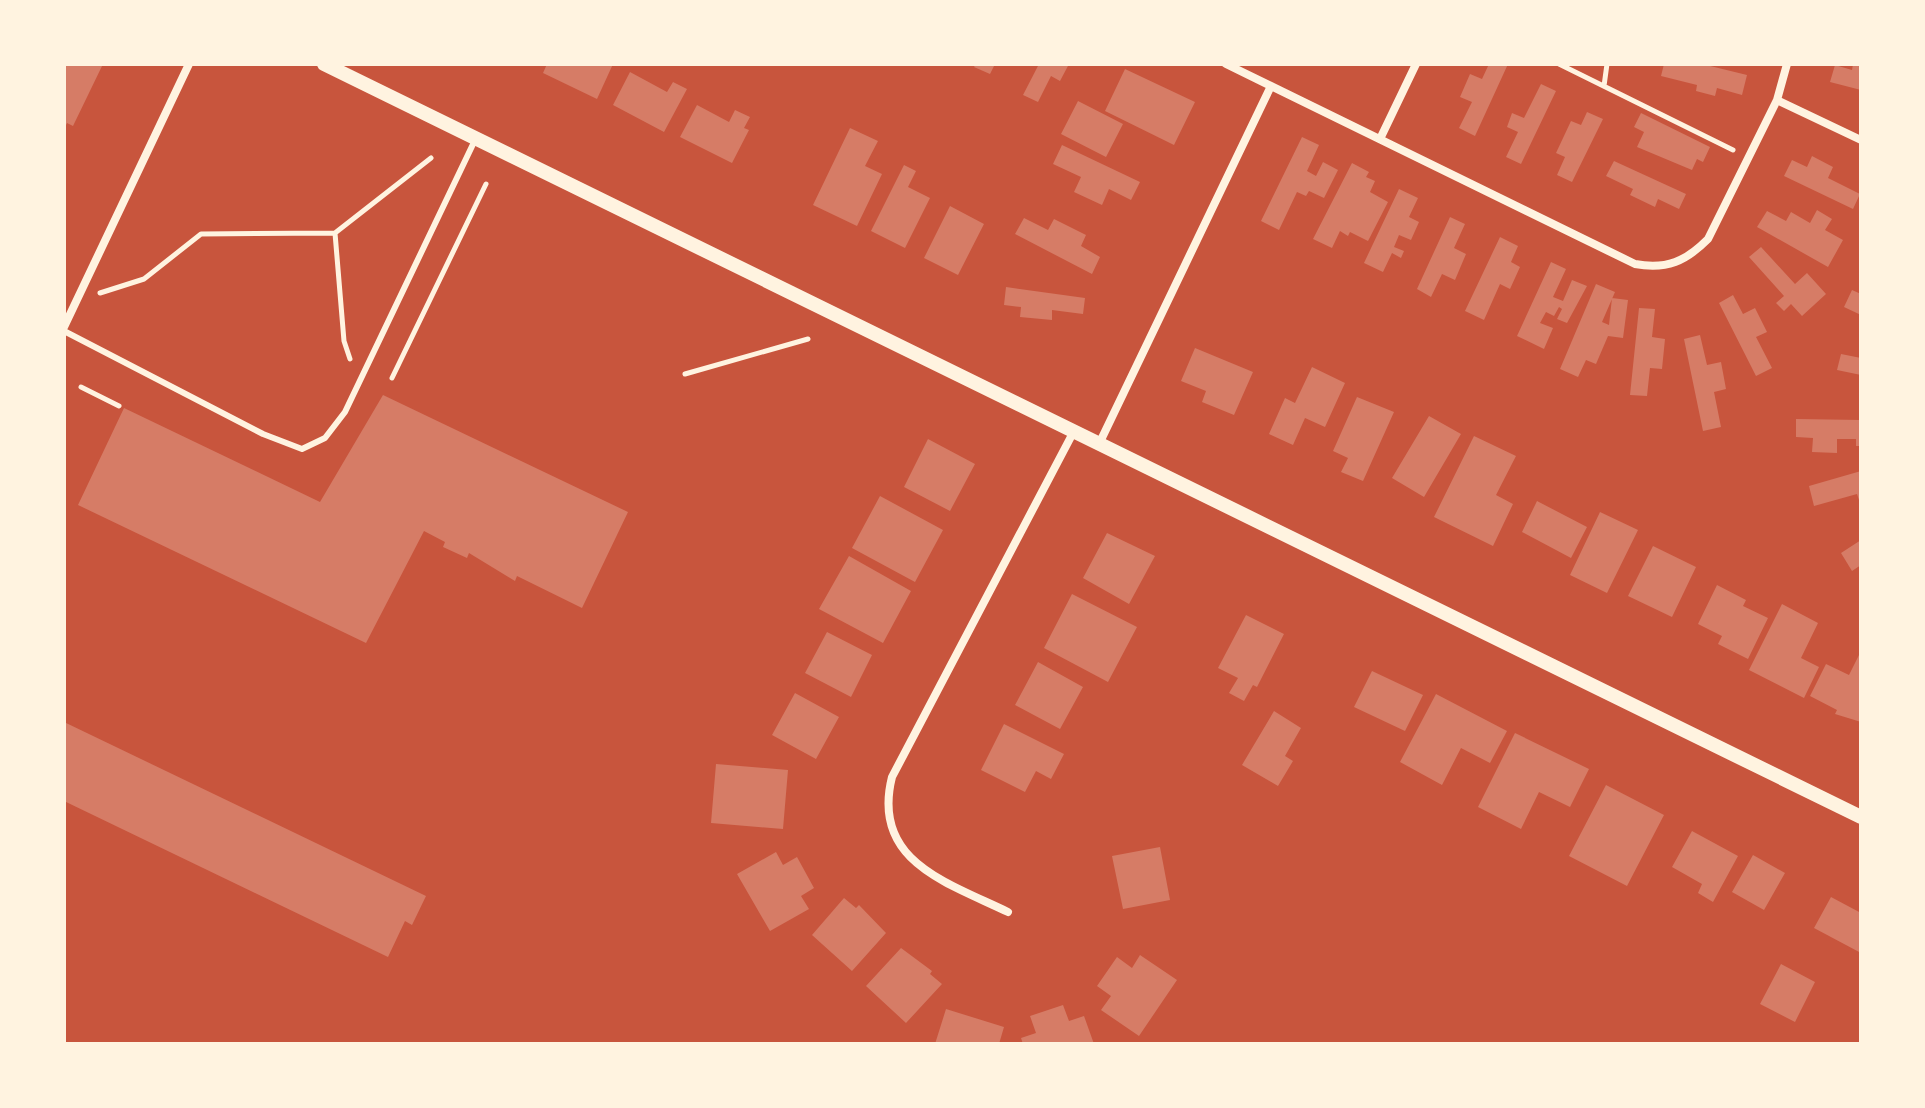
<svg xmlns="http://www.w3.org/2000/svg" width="1925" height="1108" viewBox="0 0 1925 1108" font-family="Literata,serif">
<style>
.building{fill:#d67c66}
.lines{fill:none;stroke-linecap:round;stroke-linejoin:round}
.path{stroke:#fff3e0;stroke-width:5}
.service{stroke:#fff3e0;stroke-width:6}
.minor{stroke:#fff3e0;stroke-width:8}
.tertiary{stroke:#fff3e0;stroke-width:14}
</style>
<rect width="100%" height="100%" fill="#c8553d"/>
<path class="building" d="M64,64H103L73,126L67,123L64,129Z
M547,64H613L597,99L543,73Z
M976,64H995L990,74L974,67Z
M1039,64H1069L1060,81L1051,76L1038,102L1023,95Z
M1489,64H1508L1475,136L1459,128L1472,102L1460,97L1470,74L1482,79Z
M1664,64H1702L1747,75L1742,95L1717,88L1715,96L1696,91L1697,85L1661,76Z
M1853,64H1861V90L1830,82L1835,65L1852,70Z
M1125,69L1195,102L1174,145L1105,111Z
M630,72L667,92L673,82L687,89L664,132L613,105Z
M1541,84L1556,91L1521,164L1506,157L1518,132L1507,127L1512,113L1524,118Z
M1078,101L1123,124L1106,157L1061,134Z
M697,105L729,122L735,110L750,117L744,128L749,130L732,163L680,137Z
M1587,112L1603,119L1572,182L1557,175L1565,157L1556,153L1571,121L1581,125Z
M1641,113L1710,147L1703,162L1697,159L1692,170L1637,147L1644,132L1634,127Z
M850,128L878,141L865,166L882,174L857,226L813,205Z
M1302,137L1319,145L1307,171L1316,176L1323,162L1338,170L1324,198L1309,191L1306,196L1297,192L1279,230L1261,221Z
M1062,145L1140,182L1131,200L1109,189L1102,205L1074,192L1081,177L1053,164Z
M1812,156L1833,167L1828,178L1860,194L1853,209L1784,176L1792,160L1807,167Z
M1614,161L1686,194L1679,209L1658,199L1655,207L1630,195L1633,189L1606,176Z
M1352,163L1369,172L1366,177L1375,181L1370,192L1388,202L1368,241L1350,232L1348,236L1340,231L1332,248L1313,239Z
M904,165L916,171L908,187L930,198L905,248L871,231Z
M1399,189L1418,198L1409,217L1419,222L1411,240L1399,235L1394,247L1404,251L1401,258L1392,253L1383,272L1364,263Z
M950,206L984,224L958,275L924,258Z
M1817,210L1832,219L1825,230L1843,240L1828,267L1757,227L1767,211L1786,221L1791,212L1810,223Z
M1450,217L1465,224L1454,248L1466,254L1455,280L1442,274L1431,297L1417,289Z
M1024,218L1048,230L1054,219L1086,235L1081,246L1100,257L1092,274L1015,234Z
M1500,237L1518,246L1511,262L1520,267L1510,289L1500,284L1484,320L1465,311Z
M1761,247L1795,284L1807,273L1826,294L1802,316L1791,304L1784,311L1776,303L1784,296L1749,257Z
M1551,262L1566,269L1553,297L1563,301L1572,280L1587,286L1567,323L1557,319L1562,309L1559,307L1554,316L1546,312L1540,323L1553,328L1544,349L1517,336Z
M1596,284L1615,292L1602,322L1609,325L1612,298L1628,300L1623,338L1608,336L1596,364L1586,360L1578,377L1560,369Z
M1006,287L1085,298L1083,314L1052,310V320L1020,317L1021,307L1004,305Z
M1852,290L1861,294V315L1844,307Z
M1733,295L1743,314L1755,308L1767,332L1756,337L1772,368L1756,376L1719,303Z
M1639,308L1655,309L1652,337L1665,339L1662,369L1650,368L1647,396L1630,395Z
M1700,335L1707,365L1721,362L1726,389L1714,392L1721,427L1703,431L1684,339Z
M1195,348L1253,372L1234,415L1202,402L1206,391L1181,381Z
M1841,354L1861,358V375L1837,370Z
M1312,367L1345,383L1325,427L1305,418L1293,445L1269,434L1285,398L1295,403Z
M383,395L628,512L582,608L517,576L515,581L469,553L467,558L443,547L445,542L424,531L366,643L78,505L124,408L320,502Z
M1357,397L1394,412L1363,481L1341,472L1348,458L1333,451Z
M1429,416L1461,434L1424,497L1392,478Z
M1796,419L1861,420V446H1856V439H1837V453L1812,452L1813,438L1796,437Z
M1474,436L1516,456L1496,495L1513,504L1493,546L1434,517Z
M928,439L975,464L950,511L904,487Z
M1861,471V506L1857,494L1814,506L1809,486Z
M880,496L943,530L915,582L852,548Z
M1537,501L1587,527L1571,558L1522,532Z
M1600,512L1638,530L1607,593L1570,575Z
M1107,533L1155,556L1129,604L1083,578Z
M1861,540V565L1852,571L1841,553Z
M1653,546L1696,567L1672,617L1628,596Z
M849,556L911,591L883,643L819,609Z
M1717,585L1746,600L1743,606L1768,618L1748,659L1718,644L1722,636L1698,624Z
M1072,594L1137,627L1108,682L1044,648Z
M1782,604L1818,623L1801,658L1819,667L1804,698L1749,670Z
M1246,615L1284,634L1257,687L1253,685L1244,701L1229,693L1238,678L1218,668Z
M827,632L872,655L851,697L805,673Z
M1861,651V722L1835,714L1837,710L1810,696L1826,664L1849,675Z
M1038,662L1083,687L1060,729L1015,705Z
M1372,671L1423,695L1405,731L1354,707Z
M795,693L839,717L816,759L772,735Z
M1436,694L1507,731L1490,763L1461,748L1442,785L1400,762Z
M1274,711L1301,728L1285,756L1293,761L1278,786L1242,765Z
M64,722L426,896L412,925L405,921L388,957L64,801Z
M1004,724L1064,754L1051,779L1036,771L1025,792L981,770Z
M1515,733L1589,769L1570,807L1539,792L1521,829L1478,807Z
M716,764L788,770L783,829L711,823Z
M1606,785L1664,815L1627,886L1569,856Z
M1692,831L1738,856L1713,902L1698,893L1702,884L1672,867Z
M1160,847L1170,900L1123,909L1112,856Z
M776,852L783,865L797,857L814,888L801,896L809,909L770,931L737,874Z
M1753,855L1785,873L1764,910L1732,892Z
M1831,897L1861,913V953L1814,928Z
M844,898L856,908L859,905L886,933L852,971L812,935Z
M901,948L932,971L930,974L942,984L906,1023L866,986Z
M1140,955L1177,980L1139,1036L1101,1010L1111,996L1097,986L1117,957L1132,968Z
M1781,964L1815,982L1795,1022L1760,1004Z
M1063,1005L1069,1021L1084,1016L1094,1044H1023L1021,1038L1036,1033L1030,1016Z
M946,1009L1004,1027L999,1044H935Z"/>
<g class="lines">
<path class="path" d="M1559,64L1733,150
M1604,86L1607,64
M100,293L144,279L201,234L335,233
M350,359L344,341L335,233L431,158
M685,374L808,339
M392,378L486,184
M81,387L119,406"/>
<path class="service" d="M64,331L263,434L302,449L325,438L345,412L475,140"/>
<path class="minor" d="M1226,64L1635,264C1667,270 1686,261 1708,239L1777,100L1787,64
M1777,100L1861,140
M1380,139L1416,64
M64,327L189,64
M1100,442L1271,86
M1008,912C946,882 871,861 892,777L1074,431"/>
<path class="tertiary" d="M324,64L1861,817"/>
</g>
<rect width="1925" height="1108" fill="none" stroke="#fff3e0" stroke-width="132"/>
</svg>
